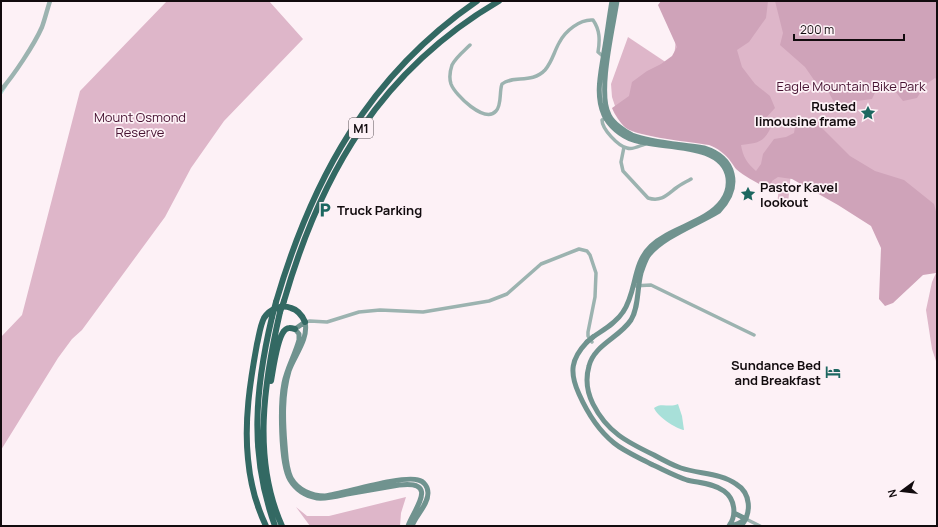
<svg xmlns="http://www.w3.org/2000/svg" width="938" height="527" viewBox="0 0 938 527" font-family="Manrope,sans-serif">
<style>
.green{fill:#deb6c9}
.forest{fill:#cfa3b9}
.water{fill:#a8e0d9}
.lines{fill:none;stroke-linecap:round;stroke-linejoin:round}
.stream{stroke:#a8e0d9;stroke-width:1}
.minor{stroke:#9cb3b0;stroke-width:3.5}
.tertiary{stroke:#9cb3b0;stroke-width:4.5}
.secondary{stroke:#70938f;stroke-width:5}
.motorway{stroke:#336963;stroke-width:6}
.secondary-bridge{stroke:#70938f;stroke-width:5}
.motorway-bridge{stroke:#336963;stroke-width:6}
.labels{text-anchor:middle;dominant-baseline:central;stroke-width:3.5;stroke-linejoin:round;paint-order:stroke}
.shield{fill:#fdf1f6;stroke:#585054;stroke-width:1}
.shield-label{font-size:12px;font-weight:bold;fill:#120b0e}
.park-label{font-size:13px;fill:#461231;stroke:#fdf1f6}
.poi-label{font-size:13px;font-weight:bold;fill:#120b0e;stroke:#fdf1f6;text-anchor:end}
</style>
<rect width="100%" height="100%" fill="#fdf1f6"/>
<path class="green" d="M167,1H269L303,39L224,121L191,168L165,217L82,330L72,339L58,358L1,450V337L22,315L80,91Z
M680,1H937V215L793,150L788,204L777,203L779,189L715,145L618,115L612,97L611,84L628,37L673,67Z
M937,256V364L932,349L926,310L932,282L936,273Z
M406,497L401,513L400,526H310L296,507L307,516H329Z"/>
<path class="forest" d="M661,1H768L766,18L749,42L737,50L742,67L755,84L770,96L775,108L764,120L771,127C764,143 757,143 741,145C743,157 747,163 756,171L761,164L763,154L774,139L786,137L794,133L796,121L805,118L822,128L850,156L875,171L904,180L934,204L937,215L936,273L923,275L893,303L885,306L879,299L881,248L871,226L838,205L792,179L778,177L772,181L768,190C758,182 746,178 736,169C734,167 733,164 731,162C726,154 717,148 709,145C691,142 639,137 626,128C620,123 615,115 612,108L629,96L632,82L647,71L661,64L672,56L677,47L658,5Z
M775,1H937V80L935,78L925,85L917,98L903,101L895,91L878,86L872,99L857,101L839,106L835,104L829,93L814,80L805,67L780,45L783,33Z"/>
<path class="water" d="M678,404L682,416L684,430C676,429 657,416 654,408C661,402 669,408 678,404Z"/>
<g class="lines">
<path class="stream" d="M1,95L7,86"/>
<path class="minor" d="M470,45C464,51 456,57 452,65C450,71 449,78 451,84C455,95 485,124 496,111C502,105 499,92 502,84C513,75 532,84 545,70C552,62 554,52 559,43C565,31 580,19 593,20C600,30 600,40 598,52L605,58
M607,117L602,120C602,129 618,146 627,148C633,150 639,146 645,144
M624,147L621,162L623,171L648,198C661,202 667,195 676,188C681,184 686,182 691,179
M633,286L651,285L754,335
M305,322L310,321L327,322L359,312L380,310L423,312L489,301L507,294L541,264L579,249L587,251L590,255L596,273L595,297L588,332V336L592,342
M746,519L760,526"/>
<path class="tertiary" d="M1,90C14,75 34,45 42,27C45,19 47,10 50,1"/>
<path class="secondary" d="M617,1C613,28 597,93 609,115C613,123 624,131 632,135C652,143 682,144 704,148C736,158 742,187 719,211C698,224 662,237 648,256C645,261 643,267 641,273C637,288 639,307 631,320C619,338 594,345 589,366C585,380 587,392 593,404C607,432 627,442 654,455C663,460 672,465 681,468C699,474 721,473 736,484C751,493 752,513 741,526
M593,337C603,330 616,323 623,312C637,292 632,264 651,246C671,227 706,223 722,201C727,194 729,186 728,178C723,141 660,150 633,140C621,136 609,126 604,115C595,95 601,73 604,52C607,35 609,18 612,1
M587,342C571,359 569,372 579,394C587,412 598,430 614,443C625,452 640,458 653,465C664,470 675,476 687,480C699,483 713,483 724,491C735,499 737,515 729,526
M734,513L746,519
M730,524C735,527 740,523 744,520
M408,526C414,509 440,480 399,485C382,488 365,491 347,494C338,496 327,499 317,498C306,496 296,490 290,480C280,463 280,403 284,383C287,368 295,355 299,340V334L295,329L305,322C309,339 294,356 289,371C282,395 283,420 285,445C286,456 286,468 291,478C298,490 311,496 325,496C345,493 402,475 418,480C424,481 428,487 428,493C428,505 416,515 412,526"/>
<path class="motorway" d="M284,301C321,173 381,70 499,1
M276,302C312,179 369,75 477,1
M280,312C264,382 252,459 282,526
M272,317C255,389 249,455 275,526
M271,381C273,370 277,339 284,331C287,327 291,328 295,329
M266,526C256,505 250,482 248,459C244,421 250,382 257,344C259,336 260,326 264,318C270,309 281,304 291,308C298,310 302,315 305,322"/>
<path class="secondary-bridge" d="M587,342L593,337"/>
<path class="motorway-bridge" d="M280,312L284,301
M272,317L276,302"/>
</g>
<defs>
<g id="sight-bare" transform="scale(1.2)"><path d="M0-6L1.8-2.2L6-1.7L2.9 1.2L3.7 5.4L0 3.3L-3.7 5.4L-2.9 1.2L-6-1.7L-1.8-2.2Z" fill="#1c6760" stroke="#fdf1f6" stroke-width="2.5" paint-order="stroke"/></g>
<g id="parking-bare" transform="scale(1.2)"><path d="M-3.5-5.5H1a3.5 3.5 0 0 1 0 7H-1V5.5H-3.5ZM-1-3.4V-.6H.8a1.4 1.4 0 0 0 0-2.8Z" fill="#1c6760" stroke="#fdf1f6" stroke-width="2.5" paint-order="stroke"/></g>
<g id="hotel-bare" transform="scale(1.2)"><path d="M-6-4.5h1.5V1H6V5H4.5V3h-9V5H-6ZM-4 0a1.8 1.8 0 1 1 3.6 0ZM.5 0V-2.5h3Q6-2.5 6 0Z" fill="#1c6760" stroke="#fdf1f6" stroke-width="2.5" paint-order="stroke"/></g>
</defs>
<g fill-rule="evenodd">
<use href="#sight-bare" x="868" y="113"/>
<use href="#sight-bare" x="748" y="194"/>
<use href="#parking-bare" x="325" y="210"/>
<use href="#hotel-bare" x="833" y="372"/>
</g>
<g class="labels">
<rect class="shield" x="349" y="118" width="24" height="20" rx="3"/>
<g class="shield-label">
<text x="361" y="128">M1</text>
</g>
<g class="park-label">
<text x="851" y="86">Eagle Mountain Bike Park</text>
<text x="140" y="117">Mount Osmond<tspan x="140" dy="15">Reserve</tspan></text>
</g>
<g class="poi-label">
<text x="856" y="106">Rusted<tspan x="856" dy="15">limousine frame</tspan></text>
<text x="760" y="187" text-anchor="start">Pastor Kavel<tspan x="760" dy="15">lookout</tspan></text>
<text x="337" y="210" text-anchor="start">Truck Parking</text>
<text x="821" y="365">Sundance Bed<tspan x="821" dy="15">and Breakfast</tspan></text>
</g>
</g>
<rect width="938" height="527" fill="none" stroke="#120b0e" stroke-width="4"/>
<g transform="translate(902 491) rotate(255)" stroke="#fdf1f6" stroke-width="3" paint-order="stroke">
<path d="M0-3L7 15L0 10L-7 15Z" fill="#120b0e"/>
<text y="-6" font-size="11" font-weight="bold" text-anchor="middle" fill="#120b0e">N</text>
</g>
<path d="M794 34v6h110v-6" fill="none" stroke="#120b0e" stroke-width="2"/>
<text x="800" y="34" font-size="12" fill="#120b0e" stroke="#fdf1f6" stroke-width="3" paint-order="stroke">200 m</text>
</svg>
